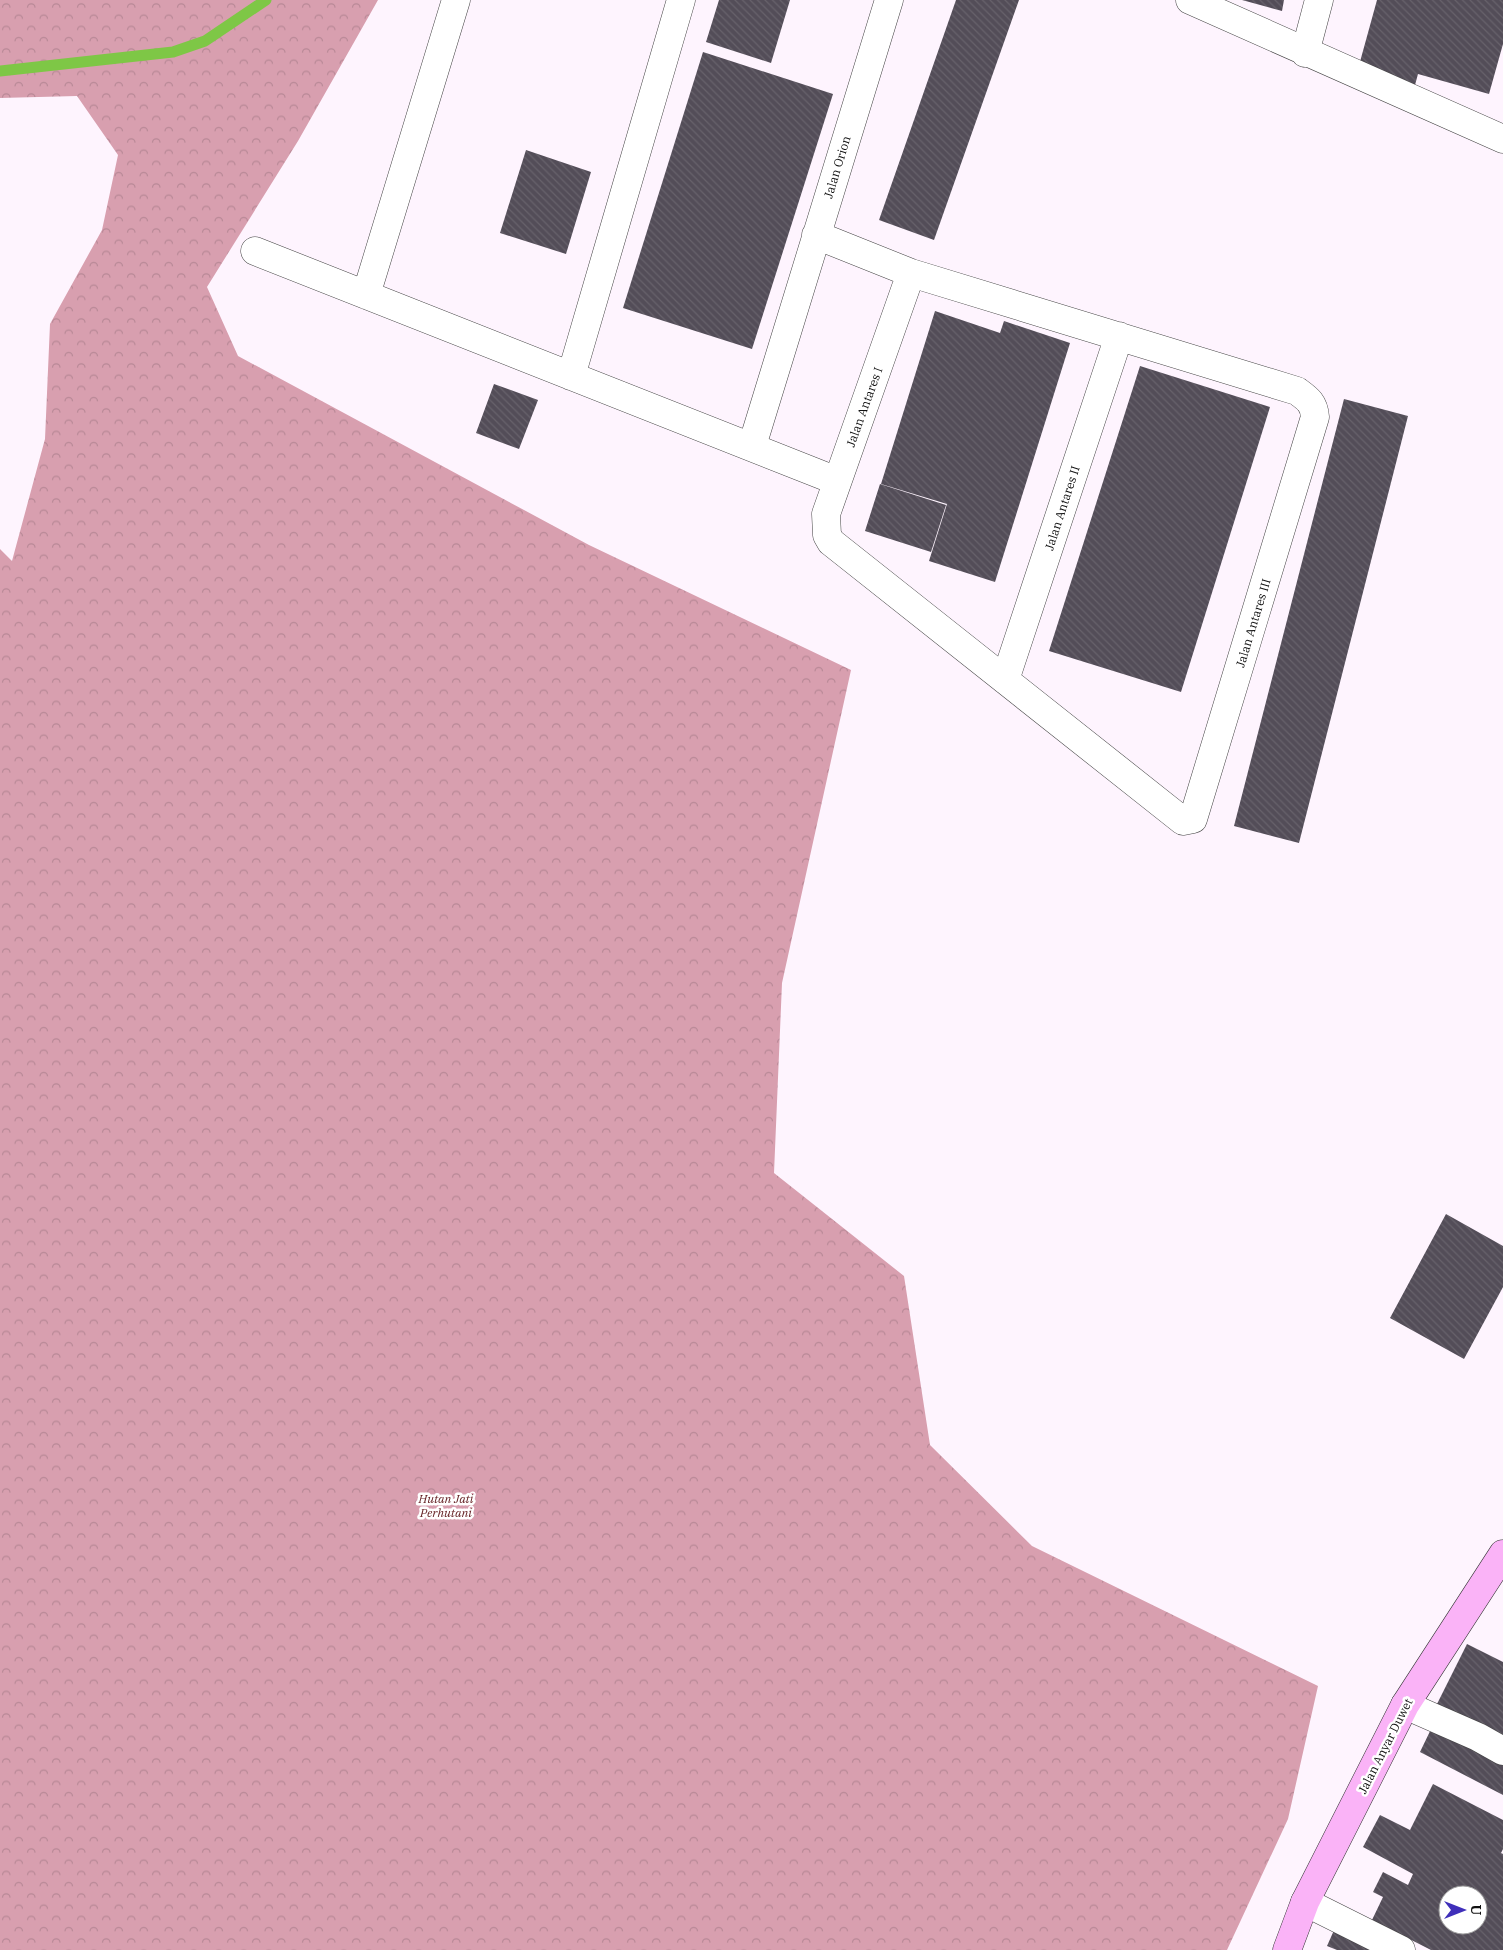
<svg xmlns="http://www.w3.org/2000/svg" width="1503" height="1950" viewBox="0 0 1503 1950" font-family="'IBM Plex Serif',serif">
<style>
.forest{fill:url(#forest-crowns)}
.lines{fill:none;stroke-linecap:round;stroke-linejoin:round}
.stream{stroke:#7ec746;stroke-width:11}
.building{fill:url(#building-back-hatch);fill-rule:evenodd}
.street-casing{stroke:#434343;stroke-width:29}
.secondary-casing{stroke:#323232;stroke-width:29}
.street{stroke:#fff;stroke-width:28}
.secondary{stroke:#fab3f7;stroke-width:28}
.labels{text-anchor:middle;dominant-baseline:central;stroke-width:5;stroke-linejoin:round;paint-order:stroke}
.street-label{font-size:12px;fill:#101010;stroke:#fff}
.park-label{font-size:12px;font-style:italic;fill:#662326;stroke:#fff}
</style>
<defs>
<pattern id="forest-crowns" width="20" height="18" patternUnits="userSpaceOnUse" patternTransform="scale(1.25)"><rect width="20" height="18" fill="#d89faf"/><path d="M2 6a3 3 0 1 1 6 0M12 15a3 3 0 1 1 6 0" fill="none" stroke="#b88896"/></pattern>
<pattern id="building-back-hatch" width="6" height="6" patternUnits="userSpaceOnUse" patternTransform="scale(1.25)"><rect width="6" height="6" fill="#534d58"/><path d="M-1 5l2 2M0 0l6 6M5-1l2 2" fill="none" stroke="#67626b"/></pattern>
</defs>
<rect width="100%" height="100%" fill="#fef4fe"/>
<path class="forest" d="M0,0H378L298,141L207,287L238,356L589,545L851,670L782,983L774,1173L904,1276L930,1445L1032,1546L1318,1686L1288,1819L1227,1950H0V549L12,561L45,439L50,324L102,230L118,155L77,96L0,98Z"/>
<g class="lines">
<path class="stream" d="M0,71L173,52L205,41L266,0"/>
</g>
<path class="building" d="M719,0H790L771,63L706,42Z
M956,0H1019L934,240L879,220Z
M1242,0H1284L1282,11Z
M1377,0H1503V44L1489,94L1418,74L1415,85L1358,69Z
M703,52L833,94L752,349L623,308Z
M526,150L591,172L566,254L500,233Z
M935,311L1000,333L1004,321L1070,343L995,582L929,561L947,504L881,484Z
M1140,366L1270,407L1181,692L1049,651Z
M494,384L538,400L519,449L476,433Z
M1344,399L1408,416L1299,843L1234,826Z
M880,484L946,505L931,552L865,531Z
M1446,1214L1503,1246V1287L1464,1359L1390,1318Z
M1467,1644L1503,1662V1740L1436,1706Z
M1433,1725L1503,1761V1795L1420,1752Z
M1433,1784L1503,1820V1849L1501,1853L1503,1854V1950H1431L1372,1920L1383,1897L1373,1892L1383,1872L1408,1885L1413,1874L1363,1847L1380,1815L1410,1830ZM1448,1895H1478V1925H1448Z
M1335,1928L1388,1950H1337L1327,1946Z"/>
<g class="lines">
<g class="street-casing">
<path id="street" d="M1190,0L1503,139
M1305,53L1319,0
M816,235L911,273L1297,391C1308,399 1314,403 1315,417L1193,819L1183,821L831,542L827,535L826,514L911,273
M255,251L837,481
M366,295L456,0
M571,376L681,0
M752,446L889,0
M1005,680L1119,336
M1405,1705L1478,1737L1503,1751
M1305,1902L1401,1950"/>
</g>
<g class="secondary-casing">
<path id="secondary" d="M1287,1950L1305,1902L1405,1705L1503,1554"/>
</g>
<use href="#street" class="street"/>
<use href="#secondary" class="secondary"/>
</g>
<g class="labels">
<g class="street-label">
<text transform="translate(837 167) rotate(-73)">Jalan Orion</text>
<text transform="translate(864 407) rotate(-70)">Jalan Antares I</text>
<text transform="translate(1062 508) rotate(-72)">Jalan Antares II</text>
<text transform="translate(1253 623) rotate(-73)">Jalan Antares III</text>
<text transform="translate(1385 1746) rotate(-63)">Jalan Anyar Duwet</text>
</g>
<g class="park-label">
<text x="446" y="1498">Hutan Jati<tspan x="446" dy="14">Perhutani</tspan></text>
</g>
</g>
<g transform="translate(1463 1910) rotate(90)"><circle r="24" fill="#ffffff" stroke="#9f9f9f"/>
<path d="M0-4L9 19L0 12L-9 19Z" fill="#3f2fba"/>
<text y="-8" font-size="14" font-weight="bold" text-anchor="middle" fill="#101010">U</text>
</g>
</svg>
